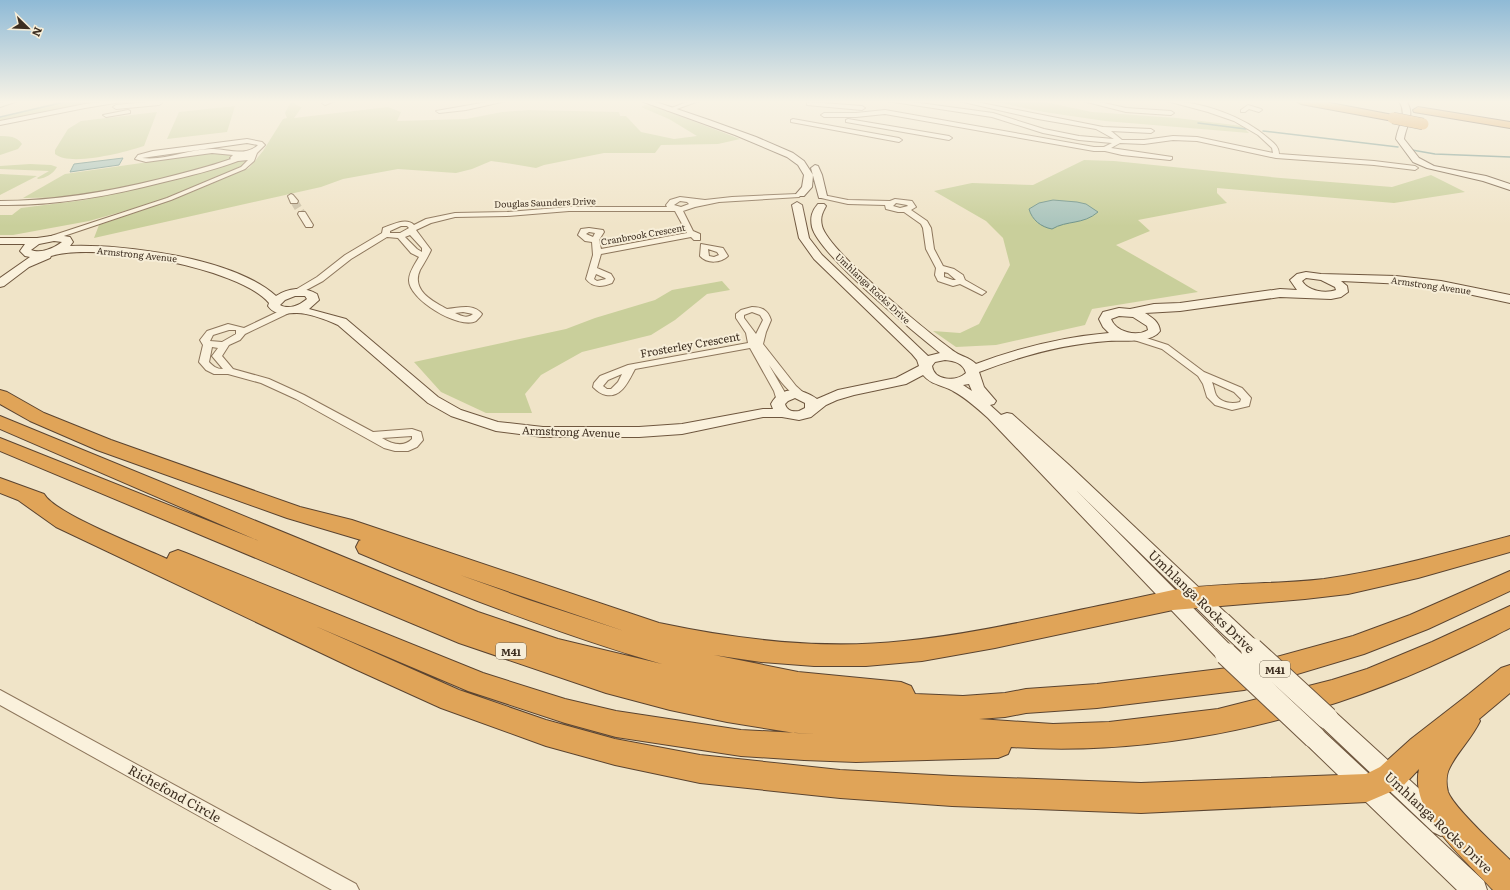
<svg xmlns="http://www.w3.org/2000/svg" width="1510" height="890" viewBox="0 0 1510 890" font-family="Literata,serif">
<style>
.green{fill:#c9cf9b}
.water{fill:#a9c4bc;stroke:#6f938a}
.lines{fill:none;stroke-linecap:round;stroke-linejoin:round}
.stream{stroke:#6f938a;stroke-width:1.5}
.street-tunnel{stroke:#ccc0a6;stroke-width:8;stroke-dasharray:8 4;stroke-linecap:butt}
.street-casing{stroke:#8d765c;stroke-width:2}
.secondary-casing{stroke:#6f573f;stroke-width:2}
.highway-casing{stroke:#5b4430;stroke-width:2}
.street{fill:#faf1dc;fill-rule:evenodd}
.secondary{fill:#faf1dc;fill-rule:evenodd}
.highway{fill:#e0a458;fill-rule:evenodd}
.secondary-bridge-far1-casing{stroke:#6f573f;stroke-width:20;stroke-linecap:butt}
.secondary-bridge-casing{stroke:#6f573f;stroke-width:24;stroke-linecap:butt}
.highway-bridge-casing{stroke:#5b4430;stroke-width:12;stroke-linecap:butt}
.secondary-bridge-far1{stroke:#faf1dc;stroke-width:18}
.secondary-bridge{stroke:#faf1dc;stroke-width:22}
.highway-bridge{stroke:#e0a458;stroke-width:11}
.labels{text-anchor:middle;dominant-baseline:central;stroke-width:4;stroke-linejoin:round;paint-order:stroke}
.far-street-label{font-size:9px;fill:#3d2e20;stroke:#f7eed8}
.shield{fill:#f7eed8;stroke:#756857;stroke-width:1}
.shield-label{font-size:10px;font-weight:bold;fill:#3d2e20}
.street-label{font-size:11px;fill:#3d2e20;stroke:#f7eed8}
.near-street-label{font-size:13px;fill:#3d2e20;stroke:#f7eed8}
</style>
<rect width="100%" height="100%" fill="#f0e4c8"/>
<path class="green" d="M62,101H110L0,122V117Z
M991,101H1040L1092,112L1177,118L1242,126L1249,133L1105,121L1044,112Z
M290,103H295L296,105L302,107L294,118L388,107L401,112L397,121L466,119L502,112L529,110L619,112L620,116H626L641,132L674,139L697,136L669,119L641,107L648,104L740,139L718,144L661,145L655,153H604L544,165L536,168L506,163L491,161L472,169L456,173L398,169L343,179L321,187L94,238L99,225L175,199L249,168L263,151L283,119L287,118L285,113Z
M235,106L227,132L167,139L179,112Z
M157,112L144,146C126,152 70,167 55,154V150L68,129L81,121Z
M0,136C8,136 17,136 22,144L18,149L0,155Z
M218,152L229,154L232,157L230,159L214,166L247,158L241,167L167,199L89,221L13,235H0V215H12L21,208L84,200L136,188L90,197L23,198L65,174Z
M1084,160L1114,161L1281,178L1392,187L1431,175L1465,192L1394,203L1217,188V193L1227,203L1138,220L1150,231L1116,245L1198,292L1092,309L1085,325L996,345L956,347L933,331L960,333L979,324L1010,265L1003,238L986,221L934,191L972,183L1033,185Z
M30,164L51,165L57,167C53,174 46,178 38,179L37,178L49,171L0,169V166Z
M0,174L37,176L0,195Z
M722,281L730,290L707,294L675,320L651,335L582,352L541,375L525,394L532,413H486L441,392L414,362L566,329L595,318L655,300L672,290Z"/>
<path class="water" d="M123,158L119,165L70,172L74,164Z
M1053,200L1077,202L1086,204L1098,212C1083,225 1067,220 1052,229C1041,227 1032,220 1029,209L1039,203Z"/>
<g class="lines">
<path class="stream" d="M0,117L69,101
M1198,123L1246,129
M1263,131L1398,147
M1412,150L1435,154L1510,157"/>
<path class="street-tunnel" d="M294,201L302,214"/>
<g class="street-casing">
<path id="street" d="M8,101H18L0,107V103Z
M108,101H127L85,108L0,125V121L85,104Z
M158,101L162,103L159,105L116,109L113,107L116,105Z
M325,101H335L325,105L322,103Z
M493,101H506L466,110L439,113L436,111Z
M690,101H699L671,111L666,110Z
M887,101H905L993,113L1044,129L1079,136L1114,139L1096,129L1038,119L959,101H971L1103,127L1151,129L1154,131L1151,133L1111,131L1122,140H1144L1173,136L1197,137L1273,153L1272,148L1258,135L1234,121L1208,112L1167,101C1200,101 1244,116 1269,139C1274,143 1279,147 1279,154L1374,161L1415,166L1418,168L1415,170L1374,165L1276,158L1197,141L1173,140L1144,144L1120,143L1111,148L1172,157V159L1170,160L1122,155L1105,151H1094L885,114L856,117H824L821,115L824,113H856L885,110L1094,147H1104L1112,143L1079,140L1043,133L992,117Z
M1083,101H1095L1126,108L1171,111L1174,113L1171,115L1126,112Z
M809,102L862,106L865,108L862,110L807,105V103Z
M1248,105L1261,109L1262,110L1259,112L1249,109L1245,112H1241V110Z
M128,110L130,111V113L106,117L103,115Z
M793,119L899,138L902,140L899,142L791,122V120Z
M848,119L949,136L952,138L949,140L846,122V120Z
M247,139L262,142L265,145L257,153L254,161L245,169L171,200L49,241H43L42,239L167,198L241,167L248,160L238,161C214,170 189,176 164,182C110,196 56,206 0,205V201C55,201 107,192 160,179C184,173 208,167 231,159L230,158L233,155L212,153L146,162L135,159L138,155L153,151ZM247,143L258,145C246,156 230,150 214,149C190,148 166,161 142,158Z
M291,194L293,195L298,201L297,203H291L288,196Z
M797,194L800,196L799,197L719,202L695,207L683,211L693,231L700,234V240H694L691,237L601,254L597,268L611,274L614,279L612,283C602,287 593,288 586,279L593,255L592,242L585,241L578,235L581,229L589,228L603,230L604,232L599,240L601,249L687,233L675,211H569L507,216L455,217L431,223L416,230L431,250C428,257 424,263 420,270C411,290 432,301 447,309C459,308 473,303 482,314C481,316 478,319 476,321C459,330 408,299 409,280C409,272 415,264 419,257L411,253L398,238L387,237L351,259L323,281L297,295L294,296L290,293L317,277L345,255L382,233L383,228C392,225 406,217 414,225L426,219L455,213L507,212L569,207H667L666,205L670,200L680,197L705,200L732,197ZM680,201L687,202L689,204L681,207L674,205ZM401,226H407L409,228L400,233H390V231ZM589,232L595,233L593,237L586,234ZM410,235L422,248V252L417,249L405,237ZM596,274L605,278L606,279L597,281L594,279ZM463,312L473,314C467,319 461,316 455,313Z
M823,195L848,200L890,201L895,199L912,201L916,207L911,210L927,221L931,228L934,249L943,266L954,269L963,275L965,280L986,292L982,295L960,284L953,286L938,281L935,275L936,268L926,249L923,228L921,224L904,212H898L886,209L885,205L848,204L821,198L819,197ZM896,203L907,205L908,206L900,208L893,206ZM944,272L948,273L956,280H953L944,277Z
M299,212H305L313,225L312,227H306L298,214Z
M701,244L723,248L728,256C721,263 707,264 700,256ZM708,249L717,252L719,255L714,257L709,256Z
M288,307L291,308L292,310L291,312L245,334L240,340L229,345L222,356L233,369L269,379L304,395L373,432L412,429L421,432L423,440L417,447L408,451H395L384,448L296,399L261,383L228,374H214L206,370L199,362L203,345L200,340L207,331L228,324L244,328ZM229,330H236V334L222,342L210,341L213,335ZM212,347L218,348L212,356L223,369C216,369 213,366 209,362ZM412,436V439C403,448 392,444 382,438Z
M752,307C762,307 768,310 771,320L766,332L763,344L796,386L806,395L805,397C791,400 776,374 769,365L784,391L786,399L781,402L777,401L774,391L750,348L635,369C629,380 622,398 606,395C601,394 597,391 593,387L594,383L600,376L628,365L748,343L746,333L736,318V314L741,310ZM752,312L760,315L763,320L756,334L744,318V315ZM622,374L618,382L611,389H607L603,386L608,380Z
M1134,334L1168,345L1204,372L1242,388L1251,398L1249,406L1232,410L1215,405L1207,397L1203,384L1198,376L1162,349L1131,339L1129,337ZM1212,382L1234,392L1241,399L1240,402C1232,404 1221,403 1216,395C1214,391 1214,386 1212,382Z
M0,690L356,884L359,890H332L0,705Z"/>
</g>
<g class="secondary-casing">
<path id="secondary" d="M641,101H653L709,120L756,137L793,153L804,161L813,175L812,187L804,196H798L796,194L802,187L804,175L798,165L787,157L735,135Z
M1399,101H1406C1416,114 1406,125 1404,139L1419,158L1434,166L1486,176L1510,184V190L1483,181L1427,168L1413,162L1396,139C1398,125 1408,115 1399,101Z
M815,165L818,166L822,175L827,196L825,198H819L811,168Z
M797,202L802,205L809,238L822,255L928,356L940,353C913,331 819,255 812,227C810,217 812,211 818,204H824L826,206C822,213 820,218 822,226C828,251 930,334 955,352C962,357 969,357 976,364C1018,348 1063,337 1109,333L1103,327L1099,319L1103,312L1119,308L1130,309L1154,304L1180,303L1280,289L1297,290L1290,280L1297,274L1306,272L1321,274L1396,276L1441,281L1510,295V303L1426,285L1341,281L1347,286L1348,292L1341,297L1331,299L1280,297L1180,311L1145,313C1153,318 1159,322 1160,331C1151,344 1122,340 1108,341C1063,344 1021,356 979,372L984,387L996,401L994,404L990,405L1001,415L1007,413L1012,414L1069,465L1229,616L1231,621L1229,626L1222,629L1215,626L1076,490L1233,648L1236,654L1233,660L1226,662L1219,660L988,418C977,408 966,398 953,391C943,385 931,385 923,375L906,384L854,395L837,400L826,405L811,417L799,420L782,417H763L682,434L639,437H543L496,431L451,416L428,403L338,325C327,320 309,313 297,313C287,313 276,317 268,306L269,303C239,267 95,242 51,256L50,258L29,267L4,286L0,287V278L30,257L25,256L20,251L25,244H0V238H37L58,235L70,237L73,242L70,246C125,244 234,258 276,296C288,288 304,286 317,294L319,300L309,309L346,319L438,397L461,410L498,422L543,427H639L682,424L763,409H773L771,404C781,385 802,388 817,399L838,390L896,378L919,366L917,360L912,354L814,259L799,238L792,205ZM54,241L62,242C54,248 41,254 31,250L39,244ZM1306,278L1321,280L1335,287L1336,290C1325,294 1308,291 1302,281ZM295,296H305L307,299C300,305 289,310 280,305L285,300ZM1119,316L1133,317L1147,326L1148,330C1136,337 1116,332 1111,319ZM945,360C955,361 963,363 966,373C956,382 934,381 932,366L935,362ZM969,384L972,391L963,385ZM795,398L805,403V408L799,411C793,412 787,411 785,404L788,401Z
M1327,709L1334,711L1449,816L1453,824L1449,832L1441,836L1433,832L1320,725L1317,718L1320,711Z
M1314,727L1322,730L1484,881L1487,890H1457L1306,744L1303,737L1306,730Z"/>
</g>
<g class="highway-casing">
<path id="highway" d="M1296,101H1320L1393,115L1398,118L1393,121L1301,104Z
M1418,107L1510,122V128L1414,112L1413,110Z
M0,390L7,392L44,413L111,440L300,507L352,520L659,623C740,640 822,650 904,641C975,634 1044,617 1113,603C1133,599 1153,594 1173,590C1223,582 1274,585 1324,579C1387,570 1449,552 1510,536V552L1418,578L1348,594L1305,599L1173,610L995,648L922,661L866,666H814L761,662L714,655L798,672L901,682L911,686L915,694L963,696L1005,693L1026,689L1097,684L1244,666L1353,636L1410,615L1510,571V591L1428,629L1364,654L1244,690L1097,708L1026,713L1005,717L979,719L1053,724L1109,722L1218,709L1332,680L1367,669L1432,642L1510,606V628C1490,638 1471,648 1451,657C1315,721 1161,757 1011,747L1008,754L998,758L856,762L804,760L741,756L616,737L565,723L468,691L315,626L459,690L546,720L615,739L700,755L840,770L952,776L1141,783L1366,774L1380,767L1411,739L1469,694L1501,668L1510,665V693L1479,719L1480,721C1472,738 1458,751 1450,767C1446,774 1446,784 1448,792C1454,808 1496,846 1510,860V890H1493C1466,860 1409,814 1419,769L1402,787L1367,802L1141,813L952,806L840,798L700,783L615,765L546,746L441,708L355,669L56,527L18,500L0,493V478L44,494C55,514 142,547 167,559L170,553L178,550L186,553L483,673L565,699L616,711L741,730L817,734L795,733L727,722L670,710L606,693L459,643L0,451V438L259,541L0,429V416L478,612L558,639L662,664C559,634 458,595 359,553L356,547L359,541L361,540L287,518L97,450L30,421L0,404ZM460,575L624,631L529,600Z"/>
</g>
<use href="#street" class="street"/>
<use href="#secondary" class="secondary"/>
<use href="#highway" class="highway"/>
<g class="secondary-bridge-far1-casing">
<path id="secondary-bridge-far1" d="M1222,621L1253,650"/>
</g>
<g class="secondary-bridge-casing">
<path id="secondary-bridge" d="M1252,649L1327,718
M1226,654L1314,737"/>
</g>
<g class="highway-bridge-casing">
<path id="highway-bridge" d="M1393,118L1423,124"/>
</g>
<use href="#secondary-bridge-far1" class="secondary-bridge-far1"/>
<use href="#secondary-bridge" class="secondary-bridge"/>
<use href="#highway-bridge" class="highway-bridge"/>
</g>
<linearGradient id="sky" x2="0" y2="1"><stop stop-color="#8fbad6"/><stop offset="0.45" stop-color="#f8f3e6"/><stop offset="1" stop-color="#f8f3e6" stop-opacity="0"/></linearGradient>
<rect width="1510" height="226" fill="url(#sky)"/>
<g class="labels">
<g class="far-street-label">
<text transform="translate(545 202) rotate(-2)">Douglas Saunders Drive</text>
<text transform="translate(643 234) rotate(-10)">Cranbrook Crescent</text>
<text transform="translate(137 254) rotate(6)">Armstrong Avenue</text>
<text transform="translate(1431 285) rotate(8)">Armstrong Avenue</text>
<text transform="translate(873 288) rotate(43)">Umhlanga Rocks Drive</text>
</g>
<g class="shield">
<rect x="496" y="643" width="30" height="16" rx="3"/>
<rect x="1260" y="661" width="30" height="16" rx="3"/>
</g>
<g class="shield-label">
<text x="511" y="651">M41</text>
<text x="1275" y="669">M41</text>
</g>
<g class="street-label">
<text transform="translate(690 344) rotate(-10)">Frosterley Crescent</text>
<text transform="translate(571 431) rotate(2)">Armstrong Avenue</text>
</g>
<g class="near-street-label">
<text transform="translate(1202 601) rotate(44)">Umhlanga Rocks Drive</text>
<text transform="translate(175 793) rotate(29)">Richefond Circle</text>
<text transform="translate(1439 822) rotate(43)">Umhlanga Rocks Drive</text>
</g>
</g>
<g transform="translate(28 28) rotate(113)" stroke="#f7eed8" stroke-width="3" paint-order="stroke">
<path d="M0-3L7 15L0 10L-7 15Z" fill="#3d2e20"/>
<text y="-6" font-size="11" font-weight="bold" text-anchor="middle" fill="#3d2e20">N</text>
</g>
</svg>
